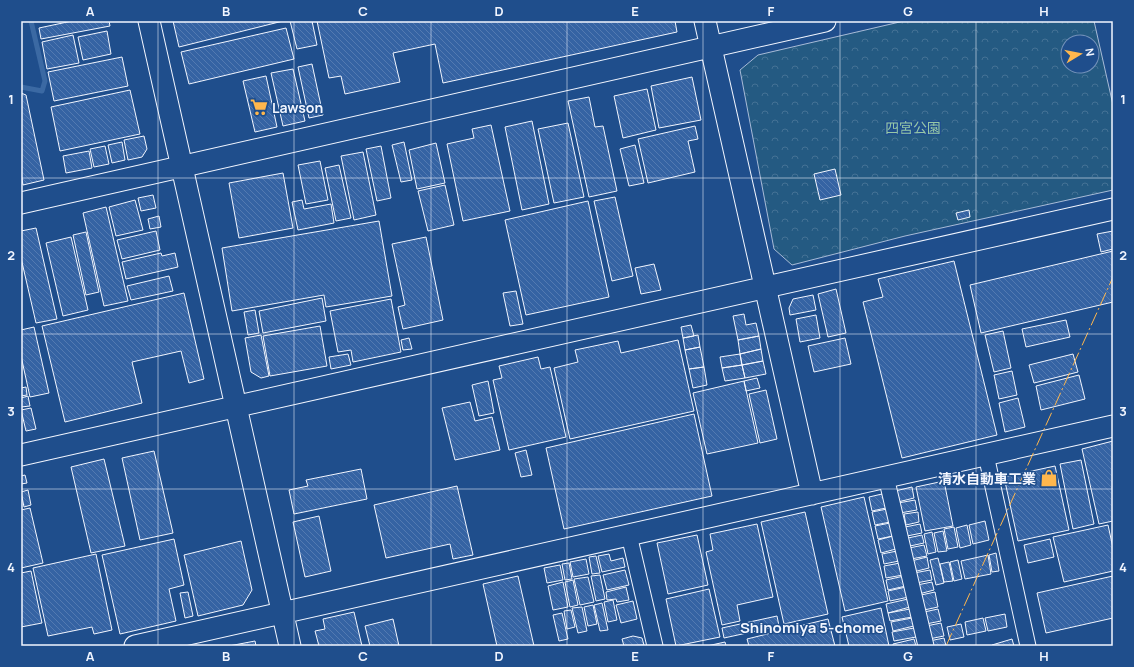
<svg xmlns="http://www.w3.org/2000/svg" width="1134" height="667" viewBox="0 0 1134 667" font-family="Manrope,'Noto Sans JP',sans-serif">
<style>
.park{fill:url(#park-crowns);stroke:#a8bbd7;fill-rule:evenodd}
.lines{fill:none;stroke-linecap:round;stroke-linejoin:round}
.stream{stroke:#3b69a3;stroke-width:5}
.building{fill:url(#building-back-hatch);stroke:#f2f6ff}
.street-casing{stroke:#f2f6ff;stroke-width:17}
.secondary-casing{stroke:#f2f6ff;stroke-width:23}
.street{stroke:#1f4e8c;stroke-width:15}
.secondary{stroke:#1f4e8c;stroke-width:21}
.power{stroke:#ffb74d;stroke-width:1;stroke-dasharray:14 3 2 3;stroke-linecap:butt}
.grid{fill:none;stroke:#f2f6ff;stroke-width:1;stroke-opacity:0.55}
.labels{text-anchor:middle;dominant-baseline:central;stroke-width:3;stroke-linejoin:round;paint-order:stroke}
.poi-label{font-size:14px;font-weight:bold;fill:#f2f6ff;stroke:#1f4e8c;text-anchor:start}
.park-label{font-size:14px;fill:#97c8a6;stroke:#1f4e8c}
.neighbourhood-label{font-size:15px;font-weight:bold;fill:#f2f6ff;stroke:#1f4e8c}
.neatline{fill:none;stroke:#f2f6ff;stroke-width:1.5}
.grid-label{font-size:13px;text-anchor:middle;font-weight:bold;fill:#f2f6ff}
</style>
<defs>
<pattern id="park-crowns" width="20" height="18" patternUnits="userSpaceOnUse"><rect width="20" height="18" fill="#245a82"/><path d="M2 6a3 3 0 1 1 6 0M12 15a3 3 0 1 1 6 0" fill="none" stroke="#447295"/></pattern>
<pattern id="building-back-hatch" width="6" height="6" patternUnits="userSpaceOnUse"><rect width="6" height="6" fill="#3563a3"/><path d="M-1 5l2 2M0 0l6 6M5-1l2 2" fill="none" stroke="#537ab1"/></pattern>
</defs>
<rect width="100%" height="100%" fill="#1f4e8c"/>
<path class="park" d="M904,21H1094L1113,105V190L905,236L792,265L774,249L740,70L758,55ZM1068,42H1092V66H1068Z"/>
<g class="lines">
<path class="stream" d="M21,87L42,91L45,81L31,21"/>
</g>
<path class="building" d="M72,21H109L110,26L41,39L39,28Z
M173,21H283L179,47Z
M290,21H312L317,45L297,49Z
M317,21H675L677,32L443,83L435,44L393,53L400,82L345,94L341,76L329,78Z
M286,28L294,59L189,84L181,52Z
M107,31L111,54L83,60L78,37Z
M73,35L79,63L47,69L42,42Z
M122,57L128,86L54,101L48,72Z
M312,64L323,115L309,118L298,67Z
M293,69L305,121L283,126L271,73Z
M266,76L277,127L255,132L243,81Z
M692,77L701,120L659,128L651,86Z
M647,89L656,130L623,138L614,96Z
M130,90L140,134L60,151L51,107Z
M21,93L26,95L44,180L23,185L21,174Z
M589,97L595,127L603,126L617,191L589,197L568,101Z
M532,121L549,204L522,210L505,127Z
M568,123L584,197L554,203L538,129Z
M491,125L510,211L463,221L447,144L474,138L472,129Z
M695,126L698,139L688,141L695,172L648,183L638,139Z
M144,136L147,149L142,157L128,160L124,140Z
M122,142L125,160L112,163L108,145Z
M404,142L412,180L401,182L392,145Z
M436,143L445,183L417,189L409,150Z
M635,145L644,183L629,186L620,149Z
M105,146L109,164L94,167L90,149Z
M381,146L391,198L377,201L366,149Z
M89,151L92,168L66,173L63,156Z
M363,152L376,215L354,220L341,156Z
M320,161L328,200L306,204L298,165Z
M339,165L351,218L336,221L325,168Z
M835,169L841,195L820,200L814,174Z
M283,173L293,228L239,238L229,183Z
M445,185L454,225L428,231L418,191Z
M153,195L156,208L141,211L138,198Z
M615,197L633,276L612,281L594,201Z
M135,200L143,230L116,236L109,207Z
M302,200L304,209L331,204L334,223L298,230L292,202Z
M588,201L609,297L526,315L505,220Z
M106,207L128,301L104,306L83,213Z
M969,210L970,217L958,220L956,213Z
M159,216L161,227L150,229L148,219Z
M379,221L392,296L326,307L324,295L232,311L222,248Z
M36,228L57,319L36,323L21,258V231Z
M156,231L160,250L122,259L117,240Z
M1113,231V249L1101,252L1097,234Z
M86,232L99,292L86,295L73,235Z
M71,237L88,310L63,316L46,243Z
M426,237L443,320L403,329L398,307L405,305L392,244Z
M1113,251V302L981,333L970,285Z
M161,253L162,256L175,253L178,267L126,279L122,262Z
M954,261L997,435L902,458L863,302L883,297L878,279Z
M654,264L661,290L641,294L635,268Z
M169,276L173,291L131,300L127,286Z
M836,289L846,333L828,337L818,294Z
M516,291L523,324L510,326L503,293Z
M184,293L204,379L189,383L181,351L132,362L142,403L65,422L42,326Z
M813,295L816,310L790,315L789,308L793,299Z
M322,298L326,321L263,333L259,311Z
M391,299L401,352L353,362L351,350L338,352L330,311Z
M255,310L259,333L248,335L244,312Z
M744,314L746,325L756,323L759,336L738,340L733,316Z
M816,315L820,338L800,342L796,319Z
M1066,320L1070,337L1026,347L1022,329Z
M691,325L694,336L683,338L681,327Z
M320,326L327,366L270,376L263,336Z
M34,327L49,393L30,397L21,356V330Z
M1003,331L1011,368L994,372L985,335Z
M261,335L269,376L261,378L251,372L245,338Z
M698,335L700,347L685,350L683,338Z
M759,336L761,349L740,354L738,340Z
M409,338L412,349L403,350L401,340Z
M845,338L851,364L814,372L808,346Z
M678,340L694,411L570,439L554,368L578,362L575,350L618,341L621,353Z
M700,347L704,367L689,369L685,350Z
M761,349L763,361L742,365L740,354Z
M348,354L351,365L331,369L329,357Z
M740,354L742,365L722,368L720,357Z
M1073,354L1078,372L1034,383L1029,365Z
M538,357L541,369L550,367L566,437L509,450L493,380L502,378L499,366Z
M763,361L766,374L745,378L742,365Z
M742,365L745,378L725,381L722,368Z
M704,367L707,385L693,388L689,369Z
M1012,371L1017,395L999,399L994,375Z
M1079,375L1085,399L1041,410L1036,386Z
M757,378L760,388L746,391L744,381Z
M488,381L494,413L479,416L472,385Z
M744,381L758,443L707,454L693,393Z
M26,387L27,395L21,396V388Z
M766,390L777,439L760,443L749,394Z
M28,396L30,406L21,407V398Z
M1018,398L1025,427L1005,432L999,403Z
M470,402L475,421L492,417L500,450L455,460L442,408Z
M31,408L36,429L26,431L21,410Z
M694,414L712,496L564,529L546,448Z
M1113,441V521L1099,524L1082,449Z
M526,450L532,475L521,477L515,453Z
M154,451L173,533L140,540L122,458Z
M104,459L125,546L91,553L71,467Z
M1081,460L1094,524L1073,529L1060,464Z
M1055,466L1069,530L1018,541L1004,477Z
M361,469L367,499L294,514L289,490L308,486L306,480Z
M25,475L27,483L21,484V476Z
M944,481L953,526L925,531L916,487Z
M457,486L473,555L453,559L450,544L386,558L374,505Z
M912,487L914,498L898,502L895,491Z
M28,490L31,505L24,507L21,492Z
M882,494L886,508L872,511L869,497Z
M864,497L888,601L845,611L821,507Z
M915,500L917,510L900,513L898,503Z
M30,508L43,563L21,568V510Z
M887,509L890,522L875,525L872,512Z
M805,512L828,614L784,624L761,522Z
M918,512L919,522L906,525L904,514Z
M319,516L331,571L305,577L293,522Z
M985,521L989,540L973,544L969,525Z
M890,523L893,536L878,539L875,526Z
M757,524L773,597L737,605L740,621L722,625L706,552L713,550L710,534Z
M920,524L922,533L907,536L905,527Z
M967,525L971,545L960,548L956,528Z
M1108,525L1113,548V571L1064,582L1053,537Z
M954,527L958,547L948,549L944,529Z
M943,531L947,551L938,552L934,533Z
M932,532L936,552L928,554L924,534Z
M697,535L708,585L668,594L657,543Z
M922,535L924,543L910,546L908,538Z
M893,536L896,549L881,553L878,540Z
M174,539L184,585L169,589L176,621L120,634L102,555Z
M1050,539L1054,557L1028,563L1024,545Z
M241,541L252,590L243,605L198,616L184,555Z
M924,545L927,556L911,559L909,548Z
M897,551L899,561L884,564L882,554Z
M996,553L999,571L992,572L989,555Z
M96,554L112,630L94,634L92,627L48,636L33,568Z
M609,554L611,561L623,558L625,567L602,572L598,556Z
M988,555L991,574L965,579L961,561Z
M596,556L600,573L592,574L589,557Z
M927,557L929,568L913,572L911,561Z
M938,558L944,583L936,585L930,560Z
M586,559L589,574L573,577L570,562Z
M958,560L962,579L954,581L950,562Z
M949,562L953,581L944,582L940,564Z
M569,563L572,579L565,580L562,564Z
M900,563L903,575L886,578L884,566Z
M560,565L563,580L547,583L544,568Z
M625,570L629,585L607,590L603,575Z
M930,570L932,580L916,583L914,573Z
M31,571L42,623L21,627V573Z
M600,575L605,599L596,601L591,576Z
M518,576L534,646H497L483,584Z
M904,576L906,586L888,590L886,580Z
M1113,576V618L1046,633L1037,593Z
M588,577L594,602L580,605L574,579Z
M573,580L578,605L570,607L565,582Z
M563,582L568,607L553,610L548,586Z
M932,582L934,590L919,594L917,585Z
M626,587L629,600L617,602L616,599L607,600L606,592Z
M906,587L909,597L890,601L888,591Z
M709,589L720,637L676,646L666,599Z
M188,592L193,616L185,618L180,593Z
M935,592L938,607L924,610L921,595Z
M908,599L910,607L888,613L886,604Z
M613,600L617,620L608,622L604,602Z
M633,601L637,619L621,623L616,605Z
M602,603L608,630L600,631L594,605Z
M593,605L597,624L588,626L584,607Z
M582,607L587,631L578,633L572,608Z
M881,608L889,646H849L842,617Z
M910,609L912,617L890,621L888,613Z
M938,609L941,621L926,624L924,612Z
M571,610L575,627L567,629L564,611Z
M354,612L362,646H319L315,631L325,629L323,619Z
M562,613L568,639L559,641L553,615Z
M1005,614L1007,627L988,631L985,618Z
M777,616L779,626L724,638L722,628Z
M912,618L914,626L893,631L891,622Z
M983,618L986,631L967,635L965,622Z
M393,619L399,646H370L365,626Z
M828,619L835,646H749L747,639Z
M941,623L944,636L929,639L926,626Z
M961,624L964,637L950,640L947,627Z
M914,628L916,637L894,641L892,632Z
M633,636L642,638L644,645L624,646L622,639Z
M944,638L946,646H930L929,641Z
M914,639L916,646H893V644Z
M1012,639L1014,646H992V645Z
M255,641L256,646H229Z
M725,642L726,646H707Z"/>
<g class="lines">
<g class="street-casing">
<path id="street" d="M986,455L1028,646
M886,477L926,646
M629,535L655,646"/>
</g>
<g class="secondary-casing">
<path id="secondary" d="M149,21L290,646
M705,21L812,494
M21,203L825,21
M21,455L1113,209
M135,646L1113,426"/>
</g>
<use href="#street" class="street"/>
<use href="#secondary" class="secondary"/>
<path class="power" d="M946,646L1113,277"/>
</g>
<path class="grid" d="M158,21V646M294,21V646M431,21V646M567,21V646M703,21V646M840,21V646M976,21V646M21,178H1113M21,334H1113M21,489H1113"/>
<defs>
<g id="supermarket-bare" transform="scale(1.38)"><path d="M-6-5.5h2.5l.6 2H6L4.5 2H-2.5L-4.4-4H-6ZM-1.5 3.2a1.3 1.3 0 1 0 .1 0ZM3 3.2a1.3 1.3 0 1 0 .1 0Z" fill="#ffb74d" stroke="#1f4e8c" stroke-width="2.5" paint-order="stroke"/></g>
<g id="shop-bare" transform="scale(1.38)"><path d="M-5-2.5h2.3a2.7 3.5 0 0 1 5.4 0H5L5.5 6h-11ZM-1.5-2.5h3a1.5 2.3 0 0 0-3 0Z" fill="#ffb74d" stroke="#1f4e8c" stroke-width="2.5" paint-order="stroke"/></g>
</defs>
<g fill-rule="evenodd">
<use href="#supermarket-bare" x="259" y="107"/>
<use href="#shop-bare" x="1049" y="478"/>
</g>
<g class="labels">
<g class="poi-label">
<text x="272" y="107">Lawson</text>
<text x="1036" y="478" text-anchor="end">清水自動車工業</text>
</g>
<g class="park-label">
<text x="913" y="127">四宮公園</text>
</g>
<g class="neighbourhood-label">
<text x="812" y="627">Shinomiya 5-chome</text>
</g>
</g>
<rect width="1134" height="667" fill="none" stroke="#1f4e8c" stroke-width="44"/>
<g transform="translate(1080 54) rotate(80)"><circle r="19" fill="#1f4e8c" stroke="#7391ba"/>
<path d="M0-3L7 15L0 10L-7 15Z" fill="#ffb74d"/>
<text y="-6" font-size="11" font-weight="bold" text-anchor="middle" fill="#f2f6ff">N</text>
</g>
<rect x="22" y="22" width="1090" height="623" class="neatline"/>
<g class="grid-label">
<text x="90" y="16">A</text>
<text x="226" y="16">B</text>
<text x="363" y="16">C</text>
<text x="499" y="16">D</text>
<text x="635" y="16">E</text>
<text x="771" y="16">F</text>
<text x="908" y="16">G</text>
<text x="1044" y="16">H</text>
<text x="11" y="104">1</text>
<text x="1123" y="104">1</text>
<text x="11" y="260">2</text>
<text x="1123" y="260">2</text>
<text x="11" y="416">3</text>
<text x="1123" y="416">3</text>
<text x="11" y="572">4</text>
<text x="1123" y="572">4</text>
<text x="90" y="661">A</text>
<text x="226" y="661">B</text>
<text x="363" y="661">C</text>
<text x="499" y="661">D</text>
<text x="635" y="661">E</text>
<text x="771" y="661">F</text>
<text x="908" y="661">G</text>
<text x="1044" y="661">H</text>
</g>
</svg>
